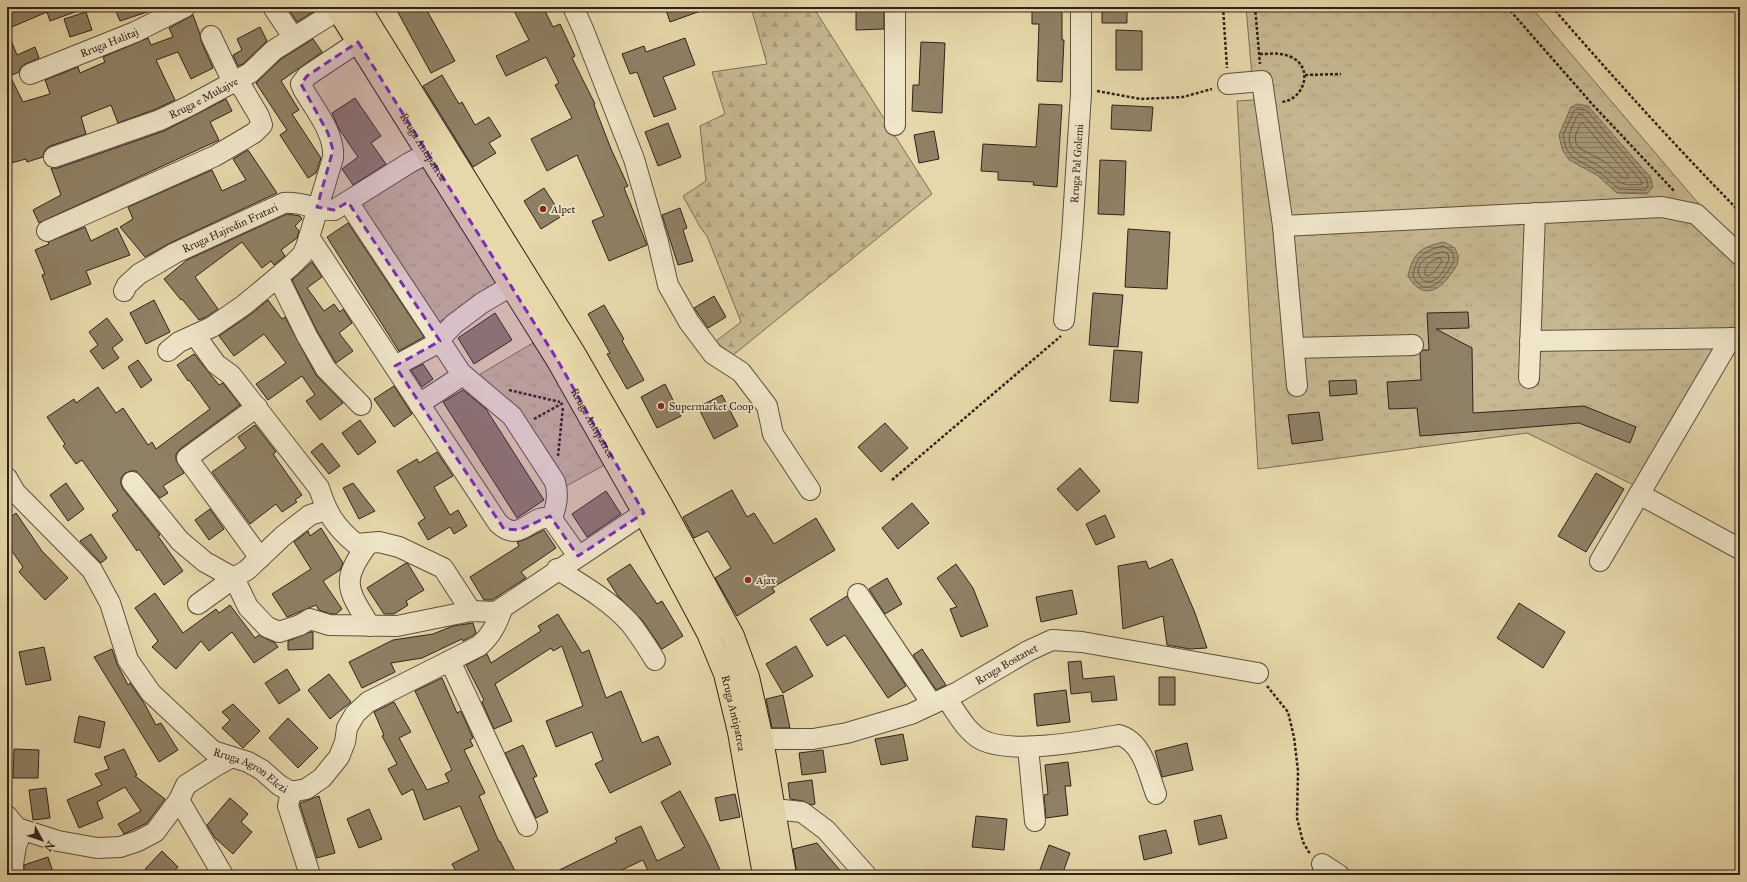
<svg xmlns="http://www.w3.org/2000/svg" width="1747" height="882" viewBox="0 0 1747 882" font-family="'IM FELL Great Primer',serif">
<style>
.grass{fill:url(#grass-tufts);stroke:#7c6e56}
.forest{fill:url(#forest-firs);stroke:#7c6e56}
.water{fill:url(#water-rules);stroke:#786a53}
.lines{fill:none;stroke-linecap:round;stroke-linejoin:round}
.shore{stroke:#6c5e4a;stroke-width:1}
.building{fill:#8f8165;stroke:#31221b}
.minor-casing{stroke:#5e503f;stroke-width:22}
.major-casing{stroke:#31221b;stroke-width:24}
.path{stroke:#31221b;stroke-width:2.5;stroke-dasharray:3 2;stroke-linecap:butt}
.minor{stroke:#efe6c8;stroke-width:20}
.major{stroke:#e6d8aa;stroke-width:22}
.marked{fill:#7b2cbf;fill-opacity:0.2;stroke:#7b2cbf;stroke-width:3;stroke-dasharray:8 5;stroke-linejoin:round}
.poi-dot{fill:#8f2418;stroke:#efe6c8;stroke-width:1.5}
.labels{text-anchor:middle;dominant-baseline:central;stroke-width:3.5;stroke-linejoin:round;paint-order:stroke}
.street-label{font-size:11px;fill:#31221b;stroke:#efe6c8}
.poi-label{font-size:11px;fill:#31221b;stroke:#efe6c8;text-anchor:start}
</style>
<defs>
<pattern id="grass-tufts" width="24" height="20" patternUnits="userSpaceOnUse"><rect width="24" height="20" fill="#c7b992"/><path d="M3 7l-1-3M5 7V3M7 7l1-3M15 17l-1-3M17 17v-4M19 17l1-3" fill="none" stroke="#ab9f7d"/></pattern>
<pattern id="forest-firs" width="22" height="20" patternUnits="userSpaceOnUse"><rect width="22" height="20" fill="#c7b992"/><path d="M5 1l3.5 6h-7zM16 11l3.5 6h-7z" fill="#ab9f7d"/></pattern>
<pattern id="water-rules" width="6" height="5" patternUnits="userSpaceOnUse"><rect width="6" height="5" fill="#a89a79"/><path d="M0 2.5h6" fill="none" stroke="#897d62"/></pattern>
</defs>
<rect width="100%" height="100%" fill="#e6d8aa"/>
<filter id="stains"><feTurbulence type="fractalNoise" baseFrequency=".005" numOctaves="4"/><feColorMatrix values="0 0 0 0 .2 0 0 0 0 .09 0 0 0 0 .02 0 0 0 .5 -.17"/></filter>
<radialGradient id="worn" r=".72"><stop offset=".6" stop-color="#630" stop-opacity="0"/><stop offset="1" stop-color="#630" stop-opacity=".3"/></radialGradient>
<path class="grass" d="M1246,7H1531L1698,203L1740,242V332L1648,492L1527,433L1258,469L1237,101L1254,100Z
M424,162L500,285L434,325L353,204Z
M538,340L610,462L561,489L472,379Z"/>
<path class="forest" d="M751,7H813L932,194L732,356L716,341L741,322L707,236L700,227L683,196L706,181L700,126L725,114L712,72L767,64Z"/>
<path class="water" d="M1577,104L1588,106L1651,178L1653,187L1647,194L1617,193L1597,175L1569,160L1562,149L1559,135L1571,107Z
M1444,242L1455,248C1456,251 1459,256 1458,260C1458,265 1454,270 1451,274C1438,293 1421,299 1408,276C1413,252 1421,247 1444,242Z"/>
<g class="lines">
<path class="shore" d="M1578,109L1586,110L1647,180L1648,186L1645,190L1619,189L1599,172L1572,157L1566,148L1563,135L1574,111Z
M1579,114L1583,115L1642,182V184C1618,188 1618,179 1602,168C1585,156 1561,154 1572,127C1574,123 1576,117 1579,114Z
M1583,123L1628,175V178H1623L1605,162L1579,148L1576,143L1575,137L1580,124Z
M1443,246L1452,251C1453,254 1454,257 1454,260C1453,264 1450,268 1448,271C1438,286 1423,296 1413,276C1416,256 1424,251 1443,246Z
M1443,252L1448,254L1449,259C1431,310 1393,260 1443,252Z
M1440,258L1442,261L1436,270L1429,276L1425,275C1424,265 1431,260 1440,258Z"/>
</g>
<path class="building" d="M7,7H83V9L50,21L47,12L7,29Z
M114,7H155L156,9L120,21Z
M287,7H321L297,22Z
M395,7H425L455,61L431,73Z
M512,7H543L553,27L560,24L575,56L572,58L595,104L594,105L611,149L628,186L624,188L647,245L609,261L592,221L604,216L577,155L547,171L531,139L572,118L555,85L559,83L546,57L506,76L496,56L529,40Z
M665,7H706V9L670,22Z
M856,7H884V29L856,30Z
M1032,7H1062V40H1064L1062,82L1037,81L1039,24H1032Z
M1102,7H1127V23H1102Z
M86,12L92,30L70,37L64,19Z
M193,15L200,34L201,41L213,68L191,79L178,52L156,60L175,100L156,109L118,123L111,105L81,117L86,134L50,146L45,150L43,157L27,162L26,159L7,164V31L17,55L35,47L39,58L25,64L21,67L19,72L10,76L23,102L50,94L45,80L78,67L80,73L105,62L103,57L148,38L151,45L173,37L169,28Z
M260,27L267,41L243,64L238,66L233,55L242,50L237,39Z
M1116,30L1142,31V70H1116Z
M685,38L695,65L663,77L676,109L654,117L637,72L630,74L622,54L644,46L646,52Z
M313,39L322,52L281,81L299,110L292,114L321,158L316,173L308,178L280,135L287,130L256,83L281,59Z
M921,42L945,43L942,113L912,111L913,85H919Z
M442,75L459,104L462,102L475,125L489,117L501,136L489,143L496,153L473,167L423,86Z
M355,98L381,136L371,143L386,164L353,185L342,169L358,157L339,129L332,113Z
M226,99L232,111L210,122L219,140L39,223L33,210L61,195L51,168H58L164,131Z
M1039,104L1062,105L1057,187L1033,185L1034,182L998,180V172L981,171L983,144L1036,147Z
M1112,105L1153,107L1151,131L1111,129Z
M668,123L681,157L658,166L645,132Z
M934,131L939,159L919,163L914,135Z
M248,150L277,193L170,243L145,257L120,227L133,219L128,207L212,170L222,191L246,180L233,159Z
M1100,160L1126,161L1124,215L1098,214Z
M544,188L562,216L541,229L524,201Z
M680,208L687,228L683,230L693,261L678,265L662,215Z
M287,214L300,216L302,219L295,226L299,231L297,238L281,250L285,256L274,265L271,261L262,268L242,242L195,277L218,309L206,317L199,320L182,299L181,300L164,279L187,260Z
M348,223L424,337L399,351L327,237Z
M85,227L91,241L117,228L130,255L86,271L91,284L51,300L42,275L45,274L35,250L49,244L48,242Z
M1128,229L1170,232L1167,289L1125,287Z
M312,262L322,277L307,288L324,311L334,304L340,312L343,309L352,323L339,333L353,351L336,363L317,331L292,280Z
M1093,293L1123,295L1118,347L1089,345Z
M714,296L726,317L708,328L694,308Z
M154,300L170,332L146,344L130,313Z
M268,300L282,319L285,317L316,375L343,403L320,420L306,401L315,395L302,376L268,400L256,384L286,363L264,334L234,356L219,336L251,314Z
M604,305L624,339L622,341L644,380L627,389L607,354L610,353L588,314Z
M1468,312L1469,328L1436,329L1472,348L1473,413L1584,406L1636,427L1630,443L1579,423L1420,436L1417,408L1389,409L1387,382L1421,380L1420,353L1423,350H1429L1427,313Z
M495,313L512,340L474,364L458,338Z
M107,318L123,340L112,348L119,358L103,369L90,351L98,345L89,332Z
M1114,350L1142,352L1138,403L1110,401Z
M194,354L219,385L223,383L240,405L180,449L176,454V460L184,473L163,486L168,493L160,498L136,471H131L125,473L121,478V484L123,489L160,535L158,536L183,571L164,585L139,549L137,551L112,515L118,511L82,460L76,464L63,446L65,444L47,417L74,399L76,403L98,387L116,413L123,408L148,445L152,442L156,449L210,409L189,380L188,381L177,365Z
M138,360L152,380L141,388L128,367Z
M423,364L433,379L422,387L411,370Z
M1356,380L1357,394L1330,396L1329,381Z
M665,384L681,416L657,428L641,397Z
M394,386L412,414L394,427L374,399Z
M463,390L486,409L544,500L517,518L443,402Z
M722,395L738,426L714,439L698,407Z
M1319,412L1323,440L1292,444L1288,415Z
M360,420L376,442L358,455L342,433Z
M885,423L908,448L881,472L858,447Z
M255,425L276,452L273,454L302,495L295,500L297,502L282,512L276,504L250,524L212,472L246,448L238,437Z
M322,443L340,466L329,474L311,452Z
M437,452L453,476L434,487L450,515L458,510L467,526L454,534L450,527L428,540L418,523L425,518L397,471L417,459L419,463Z
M1080,468L1100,491L1077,511L1057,489Z
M1596,473L1624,489L1586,552L1558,536Z
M66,483L84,509L68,521L50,495Z
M353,483L375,511L359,519L343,488Z
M732,490L747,517L754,513L774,544L816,518L835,550L772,588L775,592L737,616L715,578L731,568L708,531L694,538L683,517Z
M606,491L621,514L587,537L572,514Z
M912,503L929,523L898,549L882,528Z
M210,509L224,529L209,540L195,520Z
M16,513L42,551L68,578L45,600L19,572L23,567L7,544V520Z
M1105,515L1115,537L1096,545L1086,524Z
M321,528L343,563L340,570L323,581L342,609L336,614H331L319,610L316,605L287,617L272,594L311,569L294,542L308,531L310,536Z
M544,530L556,548L521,572L526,578L492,600H484L470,577L519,546L517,542L524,540Z
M91,534L107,558L101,563L80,541Z
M1172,559L1195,613L1207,648L1190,649L1167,645L1163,616L1123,629L1118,566L1146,561L1149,569Z
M406,563L408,564L424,590L406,601L408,605L394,614H384L367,588Z
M630,564L657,604L662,601L683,636L662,649L642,620L618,596L607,579Z
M956,564L973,588L988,626L961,637L950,609L957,607L937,578Z
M887,578L902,604L885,614L869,589Z
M1072,590L1077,614L1041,622L1036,597Z
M155,593L183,633L216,609L219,613L230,605L255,638L259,635L275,643L278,647L254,663L232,632L209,651L201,641L176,669L152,647L158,641L135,608Z
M847,596L906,686L888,698L845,635L827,646L810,619Z
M1519,603L1565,632L1543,668L1497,638Z
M558,614L582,653L589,650L606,698L621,691L642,743L658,736L671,764L610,793L595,764L603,760L592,732L556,747L546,721L583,706L562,646L553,651L551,648L495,684L512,721L494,729L482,702L484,700L466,665L487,654L491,663L541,631L538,626Z
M473,623L476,633L472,636L463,641L462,639L422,658L391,663L395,672L362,688L349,662L393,640L433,634L453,626Z
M310,632H313V649L288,650V641Z
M796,646L813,676L783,693L766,664Z
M44,647L51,680L26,685L19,652Z
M112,649L117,664L128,685L130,683L144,703L156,725L161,723L178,750L159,762L94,657Z
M922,649L946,685L936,690L913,655Z
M1081,661L1083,679L1114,676L1117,700L1092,702L1091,692L1071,694L1068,662Z
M287,669L300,690L279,704L265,683Z
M329,674L351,702L330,719L308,690Z
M1159,677H1175V705H1159Z
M442,678L457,713L461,711L473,738L470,740L473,746L464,750L485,793L479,796L499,842L500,841L517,875H458L452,864L479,850L460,806L424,820L413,789L402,795L388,769L397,764L382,736L384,735L374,712L394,702L411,732L399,738L427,790L449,782L445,774L452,770L415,691Z
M1066,690L1070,722L1037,726L1034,694Z
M783,695L790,728H772L766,699Z
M233,704L260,731L243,748L222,728L230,720L222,712Z
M79,716L105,722L100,748L74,742Z
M288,718L318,748L298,768L269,738Z
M903,734L908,760L881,765L875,739Z
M1187,743L1193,770L1162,777L1155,751Z
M523,745L537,776L533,778L548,812L536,818L505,753Z
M14,749L39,750L38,778H13Z
M124,749L137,775L135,776L165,799L147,823L124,834L118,824L141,811L125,787L97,802L103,818L79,828L67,800L102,785L95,774L109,769L104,757Z
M823,750L826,772L802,775L799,753Z
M1068,762L1071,786H1065L1068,815L1046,818L1044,795L1048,794L1045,765Z
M812,780L815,804L811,805L803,801L790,799L788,783Z
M46,788L50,818L33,820L29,790Z
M680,791L709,845L722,875H650L643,860L611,875H549L617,842L615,838L641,826L657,861L682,849V848L685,847L661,802Z
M735,794L740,817L720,821L715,798Z
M319,796L335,853L317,858L300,805V803Z
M230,798L248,814L241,822L252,832L233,854L215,838L207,825Z
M369,809L382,839L359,848L347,819Z
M1221,815L1227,838L1199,845L1194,821Z
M976,816L1007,819L1004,850L972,847Z
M1166,830L1172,853L1144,860L1139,836Z
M817,843L844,875H797L793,849Z
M1049,845L1070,853L1062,875H1038Z
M162,851L178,867L171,875H151L145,869Z
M48,857L54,875H24V865Z"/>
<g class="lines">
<g class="minor-casing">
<g id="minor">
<path d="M273,7L293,37"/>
<path d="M573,7L583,29L634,159L658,242L668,285L689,322L713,354L741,372L767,406L773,434L810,490"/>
<path id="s1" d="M30,74L135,32L185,7"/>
<path d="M1228,84L1262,81L1283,226L1297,386"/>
<path d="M895,125V7"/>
<path id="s2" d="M54,157L160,120L189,106L250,73L274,50L338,10"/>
<path d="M348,202L461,373L512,416L555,482C559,496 556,506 552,519"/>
<path d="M1283,226L1662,207L1696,214L1740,255"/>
<path d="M47,231L215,156L254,133L262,125L259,116L243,89L229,74L211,36"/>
<path d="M309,237L498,523C521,545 530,514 550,518L554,522L578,556"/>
<path d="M278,277L307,336L326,369L361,405"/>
<path id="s3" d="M124,291L127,285L139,274L175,253L284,203C302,201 317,211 334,210L409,163L428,153"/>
<path id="s4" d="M1064,320L1072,235L1081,94V7"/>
<path d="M195,335L216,364L231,375L319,488C327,513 335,527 356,544L379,542L399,547L443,568L471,611"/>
<path d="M1530,341L1740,338"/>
<path d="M1294,348L1413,345"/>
<path d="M168,351L179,342L212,327L244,305L292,265L303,254L307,244L333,158C335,133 315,110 303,89L301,84L307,76L358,42"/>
<path d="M395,366L434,345L454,324L482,303L511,286"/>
<path d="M1529,378L1535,213"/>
<path d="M419,404L463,375"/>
<path d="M257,407L187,458L260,558"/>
<path id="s5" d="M7,478L15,492L92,570L110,603L128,660L151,693L213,751L248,762L262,770L279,785L291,792L306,789L322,778L339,757L345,742L347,728L355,714L368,702L479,646C492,635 497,623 503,607"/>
<path d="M132,482L180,541L205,562L234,578L248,607L267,627L279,632L300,625L310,619L329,625L397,626L471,611L496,612L644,513"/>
<path d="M1639,494L1740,549"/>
<path d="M368,544C340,581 347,589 370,626"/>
<path d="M1600,561L1731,338"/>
<path d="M557,569C582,585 609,600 629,622C639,634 647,647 655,660"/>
<path d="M858,594L932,704"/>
<path d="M198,604L234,578L247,570L283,536L310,515L326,510"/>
<path d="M450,661L527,826"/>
<path d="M946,698C956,711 966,732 982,740C1012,755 1086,741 1119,735C1143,742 1148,773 1156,794"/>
<path id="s6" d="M762,739H813L847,733L911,714L958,692L1028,651L1052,640L1082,642L1258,673"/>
<path d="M1028,747L1035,821"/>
<path d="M291,792L288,806L310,875"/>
<path d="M179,800L223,875"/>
<path d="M774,809L802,812L826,830L866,875"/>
<path d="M7,816L17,828L58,841L97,848L120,847L138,841L155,832L179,800L186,785L214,767L232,757"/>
<path d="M1322,864L1339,875"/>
<path d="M13,875V864L16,846L20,836L17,828"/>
</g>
</g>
<g class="major-casing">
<g id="major">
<path id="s7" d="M336,7L558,361L644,513L708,633L725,674L739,732L764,875"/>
<path d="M359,7L574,353L661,504L733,636L748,677L762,739L785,875"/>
</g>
</g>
<path class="path" d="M1223,7L1227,68
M1255,7L1260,64
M1507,7L1593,105L1675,192
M1552,7C1613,77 1675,146 1740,212
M1260,54C1270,54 1281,52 1291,57C1314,67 1305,99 1282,102
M1305,75L1341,74
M1097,91L1141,99L1183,97L1212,89
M509,390L560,402
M534,419L563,403
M558,456L563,407
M892,480L1061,336
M1267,686L1288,712L1294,737L1298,771L1297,818L1303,842L1310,854"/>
<use href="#minor" class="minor"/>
<use href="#major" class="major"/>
</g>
<path class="marked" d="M358,42L558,361L644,513L578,556L550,516L519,530L504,529L395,366L440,341L348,202L334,210L317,207L333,150L328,133L301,84L307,76Z"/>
<g class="poi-dot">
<circle cx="543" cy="209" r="4"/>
<circle cx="661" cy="406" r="4"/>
<circle cx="748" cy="580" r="4"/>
</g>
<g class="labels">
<g class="street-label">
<text stroke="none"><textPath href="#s1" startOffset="85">Rruga Halitaj</textPath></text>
<text stroke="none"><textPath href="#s2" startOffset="161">Rruga e Mukajve</textPath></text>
<text stroke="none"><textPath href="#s7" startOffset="165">Rruga Antipatrea</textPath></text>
<text stroke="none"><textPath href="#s4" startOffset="157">Rruga Pal Golemi</textPath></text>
<text stroke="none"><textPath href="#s3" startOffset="125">Rruga Hajredin Fratari</textPath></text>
<text stroke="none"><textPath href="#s7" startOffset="489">Rruga Antipatrea</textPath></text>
<text stroke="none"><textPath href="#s6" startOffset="260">Rruga Bostanet</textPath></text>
<text stroke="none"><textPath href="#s7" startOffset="813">Rruga Antipatrea</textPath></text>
<text stroke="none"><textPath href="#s5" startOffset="391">Rruga Agron Elezi</textPath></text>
</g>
<g class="poi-label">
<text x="551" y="209">Alpet</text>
<text x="669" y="406">Supermarket Coop</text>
<text x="756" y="580">Ajax</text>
</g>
</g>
<rect width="1747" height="882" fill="none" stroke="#e6d8aa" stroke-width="24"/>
<rect x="8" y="8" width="1731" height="866" fill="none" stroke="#31221b" stroke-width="2"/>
<rect x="12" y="12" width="1723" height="858" fill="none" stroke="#31221b"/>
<g transform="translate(42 840) rotate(130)" stroke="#efe6c8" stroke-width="3" paint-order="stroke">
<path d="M0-3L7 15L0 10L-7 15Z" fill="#31221b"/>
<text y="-6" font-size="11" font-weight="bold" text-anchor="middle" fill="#31221b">N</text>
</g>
<rect width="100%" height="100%" filter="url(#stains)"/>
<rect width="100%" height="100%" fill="url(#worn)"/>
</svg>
